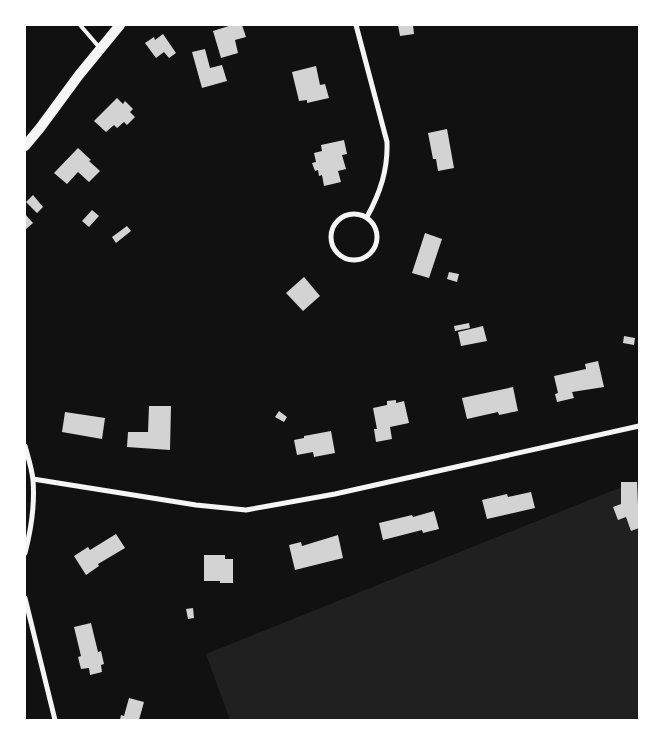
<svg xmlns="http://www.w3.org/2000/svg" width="664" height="745" viewBox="0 0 664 745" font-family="'Space Grotesk',sans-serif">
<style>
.green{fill:#202020}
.building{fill:#d3d3d3}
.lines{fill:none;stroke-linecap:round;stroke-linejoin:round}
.service{stroke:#f5f5f5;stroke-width:4}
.minor{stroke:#f5f5f5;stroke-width:5}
.secondary{stroke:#f5f5f5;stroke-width:10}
</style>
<rect width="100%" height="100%" fill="#111"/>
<path class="green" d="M639,480V720H230L206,654Z"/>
<path class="building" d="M232,25H242L246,37L235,40L238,53L221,58L213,31Z
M398,25H413L414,34L400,36Z
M163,34L176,53L169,58L164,52L156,58L145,43L154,37L155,40Z
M205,49L210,68L222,65L227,81L202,88L192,52Z
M316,66L320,85L325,84L329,98L307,103V100L299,101L292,72Z
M117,98L123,104L125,101L133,109L130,112L135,117L127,125L124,122L117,128L114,125L106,132L94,121Z
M447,129L454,168L438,171L436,159H433L428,133Z
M344,140L347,154L342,155L346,169L338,171L341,182L324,186L322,175L319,176L318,170L315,171L312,163L316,162L314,153L322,151L321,145Z
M78,148L91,160L89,161L100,171L89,182L78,172L67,184L54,173Z
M33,195L43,207L37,213L26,202Z
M92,210L99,216L89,227L82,221Z
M25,214L33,223L25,230Z
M127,226L131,231L116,243L112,237Z
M425,233L442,239L429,278L412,273Z
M449,272L459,274L457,282L447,279Z
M304,277L320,296L303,311L286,293Z
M469,323L470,328L455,331L454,326Z
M483,326L487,341L461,346L458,332Z
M624,336L635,338L634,345L623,343Z
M598,361L604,387L572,392L574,398L557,402L555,394L558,393L554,376L586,369L585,364Z
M513,387L518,411L499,415L498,412L467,419L462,398Z
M396,400V403L404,401L409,423L390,427L392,439L376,442L374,429H377L373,408L387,405V401Z
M149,406H171L170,450L127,447L128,432H148Z
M279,411L287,417L284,422L275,417Z
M65,412L105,418L102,439L62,432Z
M331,431L335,453L314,457L313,452L297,455L294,440L304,438V436Z
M621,482H637L639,528L631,531L626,517L618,520L613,507L621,504Z
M531,492L535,508L487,519L482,500L507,494L508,497Z
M434,511L439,529L423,533L422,530L383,540L379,523L412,515L413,517Z
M116,534L125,548L98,564L99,566L86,575L74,556L88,547L90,550Z
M338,535L343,558L295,570L289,545L301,542L302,546Z
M204,555H225V559H233V583H220V581H204Z
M193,608L194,618L188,619L186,609Z
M91,623L98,652L101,651L104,664L101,665L102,672L90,675L89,668L81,669L78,657L81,656L74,627Z
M129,698L144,702L139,720H120L121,715L124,716Z"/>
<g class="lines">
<path class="service" d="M80,25L99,47"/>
<path class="minor" d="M356,25L387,142C388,170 380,193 367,217
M331 237a23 23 0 1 1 46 0a23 23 0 1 1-46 0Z
M25,446C28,457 32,469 33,480C35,505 31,530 25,553
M33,479L196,505L246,510L335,494L639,426
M25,598L55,720"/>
<path class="secondary" d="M25,146L40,128L79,75L120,25"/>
</g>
<rect width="664" height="745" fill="none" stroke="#ffffff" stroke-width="52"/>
</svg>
